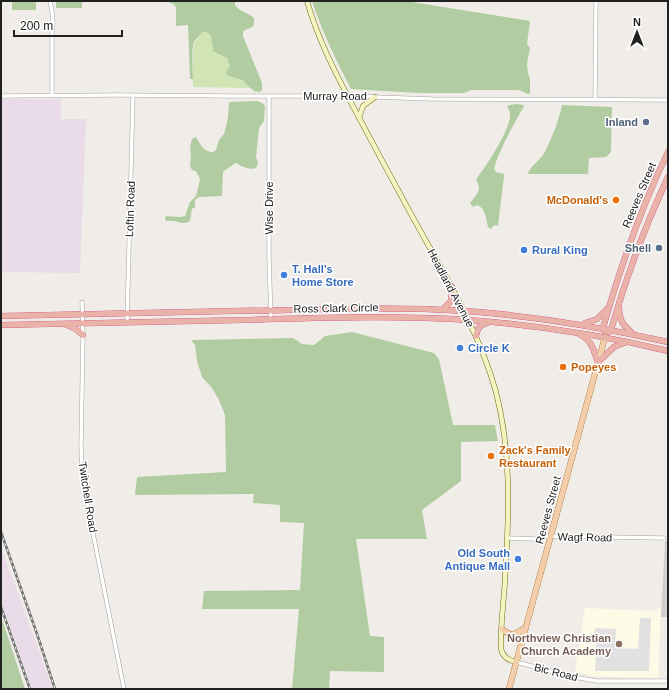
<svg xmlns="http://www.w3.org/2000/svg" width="669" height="690" viewBox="0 0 669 690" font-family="Helvetica,sans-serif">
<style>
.industrial{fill:#e9dbe7}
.education{fill:#fdfbe5}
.religious{fill:#cfcfcf}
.grass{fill:#d0e5b3}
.forest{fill:#b1cca1}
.parking{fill:#e1e1e1}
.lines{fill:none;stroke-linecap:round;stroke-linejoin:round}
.minor-casing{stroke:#a2a2a2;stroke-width:4.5}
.secondary-casing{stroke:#6d710f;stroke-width:5.5}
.primary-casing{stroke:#905b0e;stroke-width:6}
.trunk-casing{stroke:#cc3875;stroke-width:6}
.minor{stroke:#fff;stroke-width:3.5}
.secondary{stroke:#f5f3c2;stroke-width:4.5}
.primary{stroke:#f4ceaa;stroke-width:5.5}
.trunk{stroke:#eab3aa;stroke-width:5.5}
.rail-casing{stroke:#6f6f6f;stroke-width:2.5}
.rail{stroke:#fff;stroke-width:1;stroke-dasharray:3;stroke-linecap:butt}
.service-dot{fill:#5c6f8a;stroke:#fff;stroke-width:1.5}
.food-dot{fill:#e8710a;stroke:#fff;stroke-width:1.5}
.shop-dot{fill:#3f7fe0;stroke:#fff;stroke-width:1.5}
.education-dot{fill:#8d6e63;stroke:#fff;stroke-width:1.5}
.labels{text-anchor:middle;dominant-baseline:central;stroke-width:3;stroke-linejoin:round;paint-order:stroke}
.street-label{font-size:11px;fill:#212121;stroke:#fff}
.service-label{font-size:11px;font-weight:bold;fill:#4e5e75;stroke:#fff;text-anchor:end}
.food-label{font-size:11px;font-weight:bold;fill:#c56008;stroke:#fff;text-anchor:start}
.shop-label{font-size:11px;font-weight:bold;fill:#366cbe;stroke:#fff;text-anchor:start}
.education-label{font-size:11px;font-weight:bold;fill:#785e54;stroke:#fff;text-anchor:end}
</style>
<rect width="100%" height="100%" fill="#f0ede8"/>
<path class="industrial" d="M1,99H61V119H86L80,273L1,272Z
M1,545L6,561L53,689H32L1,602Z"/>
<path class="education" d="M585,608L652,611L661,608L658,678L592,676L575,671Z"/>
<path class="religious" d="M665,541H668V617H661Z"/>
<path class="grass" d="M202,32H205L211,36L213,51L227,58L230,67L227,70L229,76C238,78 244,80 250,88L193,87V48C195,40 199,38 202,32Z"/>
<path class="forest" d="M12,1H36V10H12Z
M56,1H82V8H56Z
M165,1H235V5C241,13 246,11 254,18V25C252,29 246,28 243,32V36L262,83V90L260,92L254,91L242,80L229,76L226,74L227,70L230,66L227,58L213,51L211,36L206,32H202C200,36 196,38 194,42C191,48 193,71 193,79H190L188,25L176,26V7L173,4Z
M312,1H406L530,21L527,44L530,48L527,64L528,73L530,79V94C525,94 522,90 517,90H471L464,93H418L351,89C336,60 322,32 312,1Z
M257,101L262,103L265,106L264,121L259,128L256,157L258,163L256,168C248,170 243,167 236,163C234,164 225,170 223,172L222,196L199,197L195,200V207L192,209L190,221L186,223H181L175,221H166L165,219L166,216L180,217L185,216L190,202L195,197L197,193L200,179L196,171L192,170L190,166L191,155L190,146L192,139L196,137C201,145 203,152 213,152L216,150L219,140L224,134L228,118L229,102Z
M517,104L524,105L523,108C518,117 491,164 495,171C497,173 501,173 504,174V176L498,226L494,225L491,229L488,227C486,219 486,208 477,205L473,207L470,203C476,195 483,190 476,180C478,176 480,173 483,170C491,158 511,127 510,114C510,111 508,109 507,106L510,105Z
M562,105L612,107L611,152L606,157L589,158L588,174H528C530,166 538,162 543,155C551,141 559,120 562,105Z
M352,332L434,353L439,359L453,425H495L498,441L461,442V481L422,510L427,539H356L370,636L384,637V672L330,671L329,689H292L299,609H202L204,591L300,590L304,523L280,522V505L253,503L254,494L135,495L137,477L226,472L225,415L219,400L212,388L202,377L197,361L195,345L191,340L293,338L302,344L314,345L325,336Z
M1,616L25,689H1Z"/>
<path class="parking" d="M640,618H651L649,671H595L596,645L593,644L595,628L616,629L615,648L638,649Z"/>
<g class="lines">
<g class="minor-casing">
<path id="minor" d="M50,1L52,11L53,23L52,34V95
M1,96L117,95L233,96H347L432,99L668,100
M269,96V257L271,319
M595,100L596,1
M82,302L83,335L81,446L82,474L88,508L124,689
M127,322L133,95
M507,538L536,539L541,537L551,536L664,538
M516,662L574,677L596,681H668"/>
</g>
<g class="secondary-casing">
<path id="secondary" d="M307,1C318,40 337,76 356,112C379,155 402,198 426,241C453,289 481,338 496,392C512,454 509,517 505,579C504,602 500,626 501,649C503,657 508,660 516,662
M359,118L363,106L375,97"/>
</g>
<g class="primary-casing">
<path id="primary" d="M502,629C512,638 515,634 525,628
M509,689L605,337"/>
</g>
<g class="trunk-casing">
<path id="trunk" d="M619,308C620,321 622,324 632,333
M442,310L451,301L452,287
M1,316C78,314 156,313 233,311C310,310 388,306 465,311C534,316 601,327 668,342
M585,323L597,319L607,309
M1,325C82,323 162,322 243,320C318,318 394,315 469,320C536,325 602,335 668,351
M67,325L74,328L83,335
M604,331L603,328C620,268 641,208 668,152
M609,332L611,330C626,277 645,226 668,177
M579,334C593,342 592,347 598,362L614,347L626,342
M476,336C478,327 479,326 487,323"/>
</g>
<use href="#minor" class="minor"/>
<use href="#secondary" class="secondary"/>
<use href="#primary" class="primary"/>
<use href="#trunk" class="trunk"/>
<g class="rail-casing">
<path id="rail" d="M1,532L37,634L55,689
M1,607L30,689"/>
</g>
<use href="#rail" class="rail"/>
</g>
<g class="service-dot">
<circle cx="646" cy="122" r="4"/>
<circle cx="659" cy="248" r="4"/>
</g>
<g class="food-dot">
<circle cx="616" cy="200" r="4"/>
<circle cx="563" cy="367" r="4"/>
<circle cx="491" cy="456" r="4"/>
</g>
<g class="shop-dot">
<circle cx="524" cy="250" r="4"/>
<circle cx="284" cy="275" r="4"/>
<circle cx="460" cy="348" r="4"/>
<circle cx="518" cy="559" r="4"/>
</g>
<circle class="education-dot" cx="619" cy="644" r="4"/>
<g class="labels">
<g class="street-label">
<text x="335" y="96">Murray Road</text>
<text transform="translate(639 195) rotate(-67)">Reeves Street</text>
<text transform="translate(269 208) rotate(-90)">Wise Drive</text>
<text transform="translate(130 209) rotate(-88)">Loftin Road</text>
<text transform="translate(451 288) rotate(62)">Headland Avenue</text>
<text transform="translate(336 308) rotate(-1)">Ross Clark Circle</text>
<text transform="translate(88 497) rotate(81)">Twitchell Road</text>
<text transform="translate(548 510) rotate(-75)">Reeves Street</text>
<text transform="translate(585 537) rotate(1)">Wagf Road</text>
<text transform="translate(556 672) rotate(14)">Bic Road</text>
</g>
<g class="service-label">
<text x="638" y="122">Inland</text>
<text x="651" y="248">Shell</text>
</g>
<g class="food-label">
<text x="608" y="200" text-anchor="end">McDonald's</text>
<text x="571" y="367">Popeyes</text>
<text x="499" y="450">Zack's Family<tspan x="499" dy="13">Restaurant</tspan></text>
</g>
<g class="shop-label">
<text x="532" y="250">Rural King</text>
<text x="292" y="269">T. Hall’s<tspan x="292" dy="13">Home Store</tspan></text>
<text x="468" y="348">Circle K</text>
<text x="510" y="553" text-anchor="end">Old South<tspan x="510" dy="13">Antique Mall</tspan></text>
</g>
<g class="education-label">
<text x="611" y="638">Northview Christian<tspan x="611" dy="13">Church Academy</tspan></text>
</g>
</g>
<rect width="669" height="690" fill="none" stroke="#212121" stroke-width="4"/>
<g transform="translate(637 32)" stroke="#ffffff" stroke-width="3" paint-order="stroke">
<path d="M0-3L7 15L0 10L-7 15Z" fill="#212121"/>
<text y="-6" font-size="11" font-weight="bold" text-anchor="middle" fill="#212121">N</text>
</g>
<path d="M14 30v6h108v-6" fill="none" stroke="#212121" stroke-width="2"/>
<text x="20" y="30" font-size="12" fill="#212121" stroke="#ffffff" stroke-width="3" paint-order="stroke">200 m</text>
</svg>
